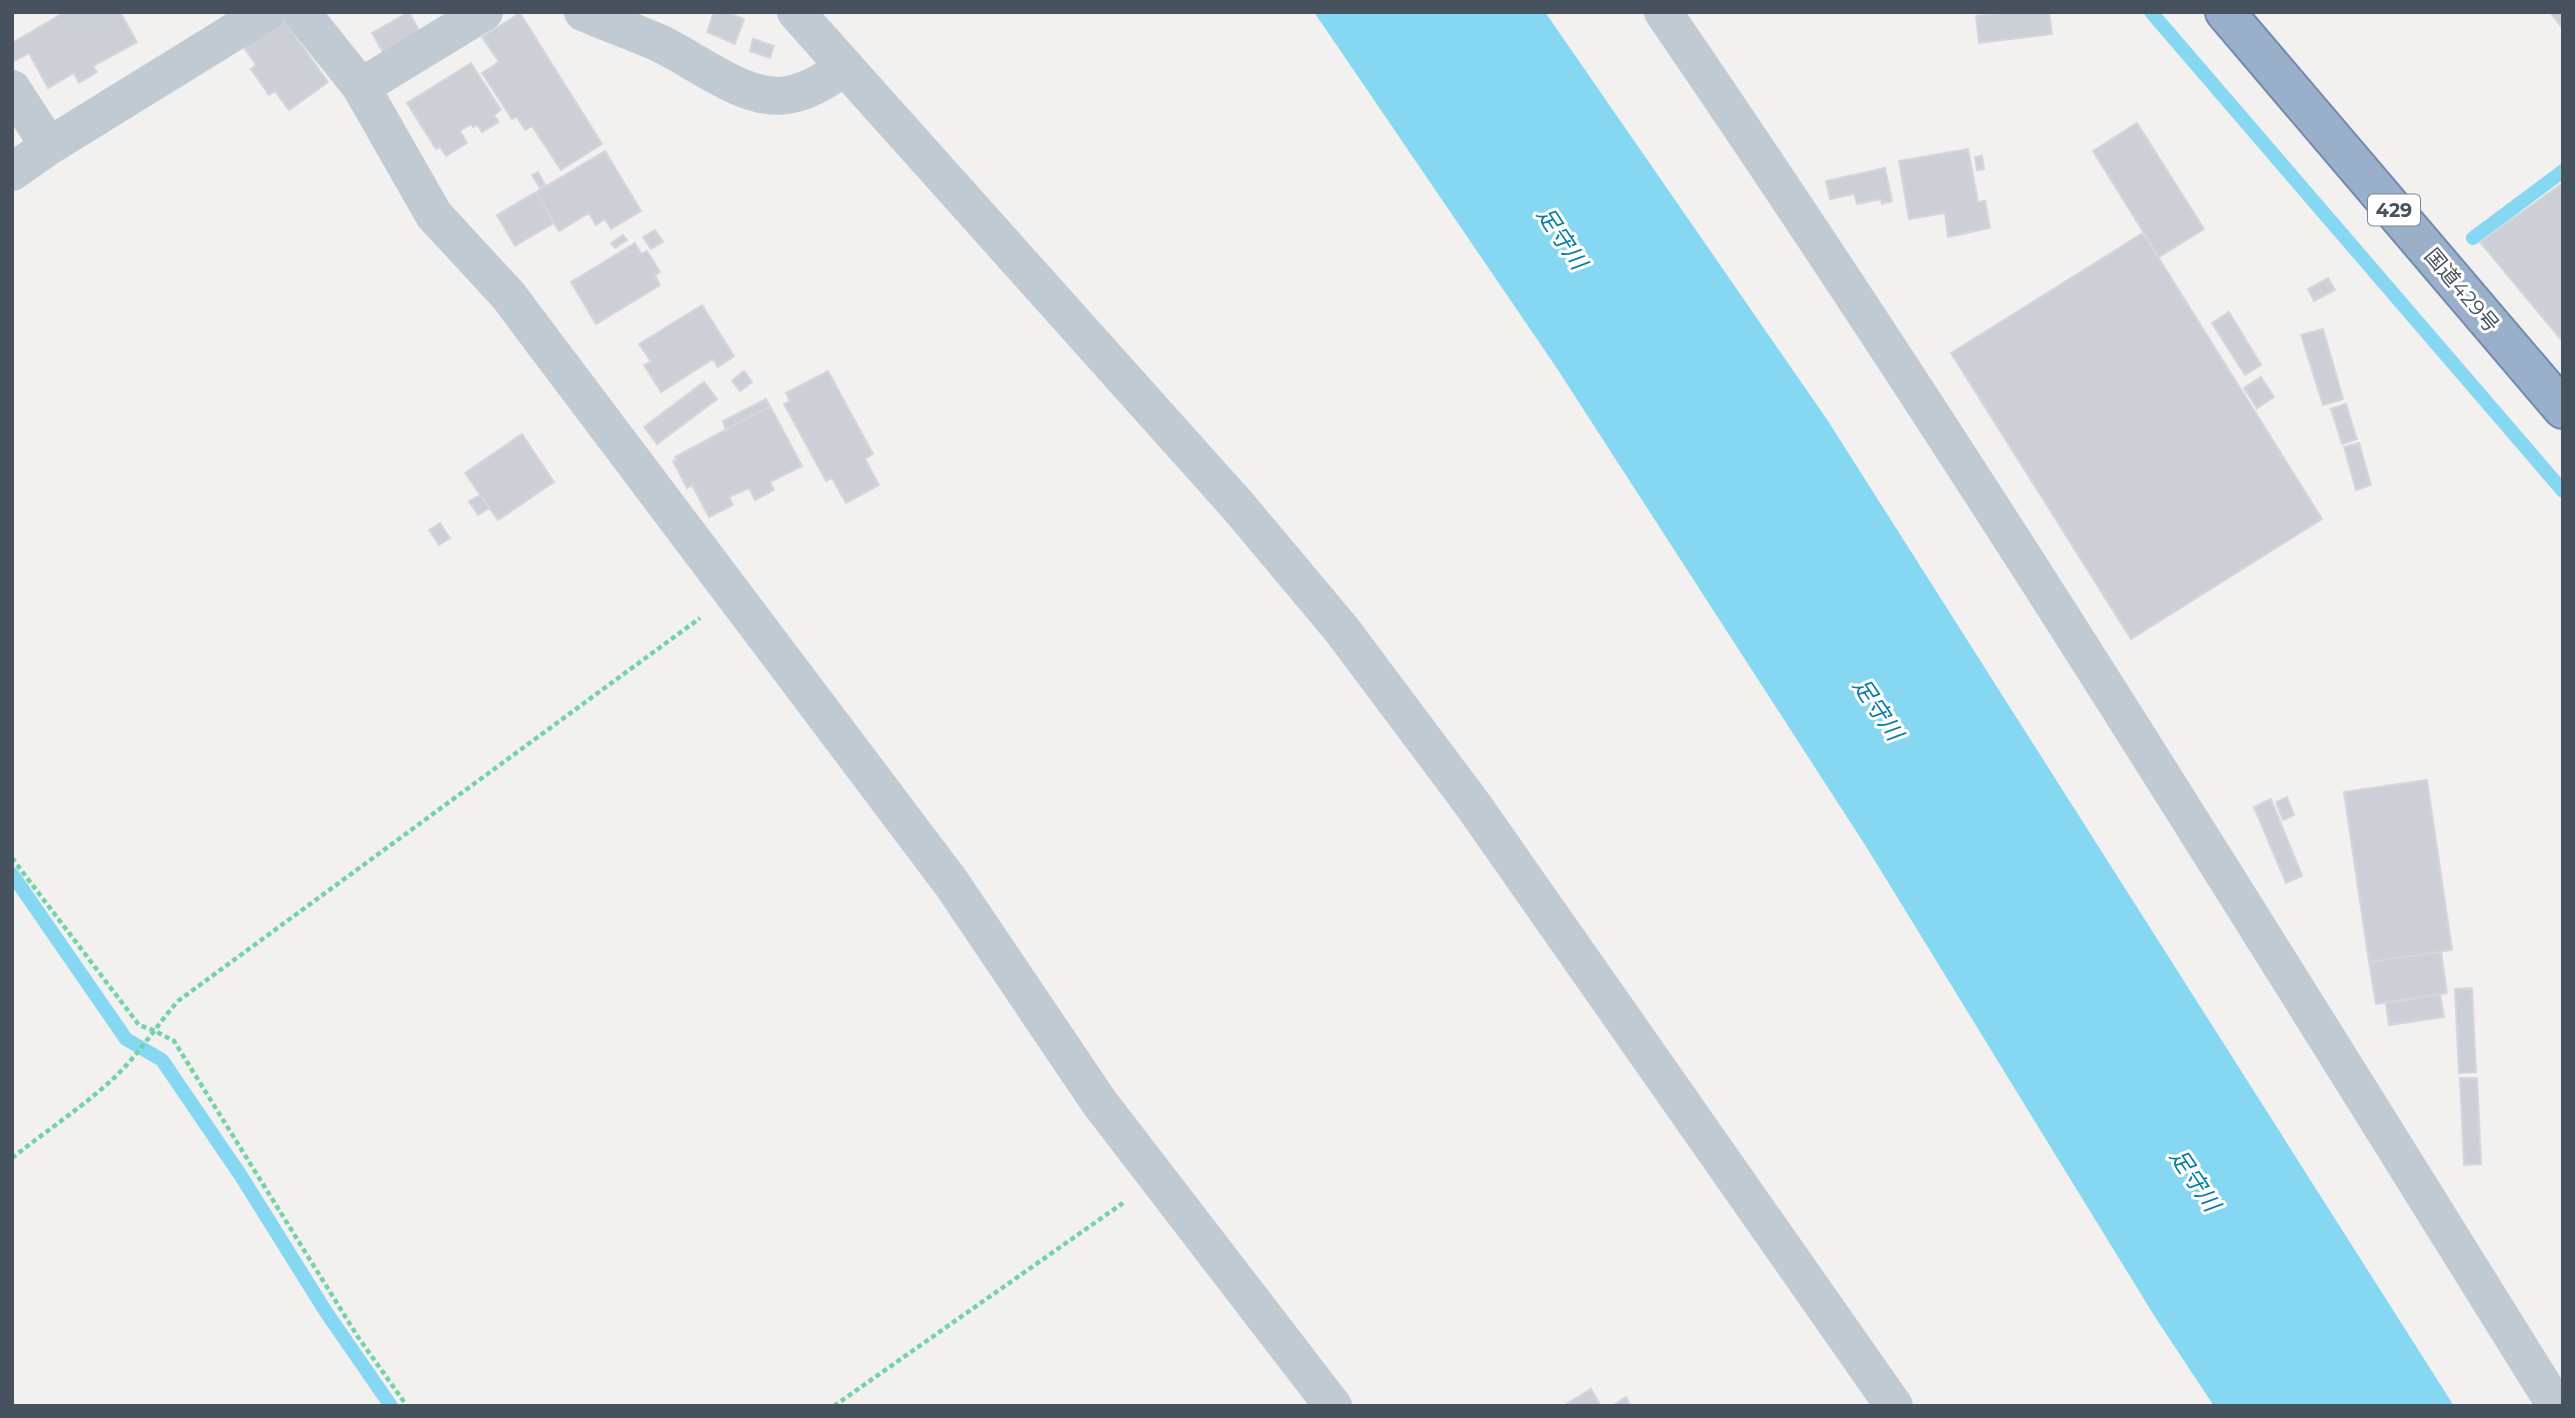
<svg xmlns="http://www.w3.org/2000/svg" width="2575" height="1418" viewBox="0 0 2575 1418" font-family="Montserrat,'Noto Sans JP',sans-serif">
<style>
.water{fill:#86d7f2}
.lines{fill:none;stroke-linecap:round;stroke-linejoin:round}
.stream{stroke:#86d7f2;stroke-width:14}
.building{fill:#cccfd5;stroke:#d4d6dc;stroke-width:2}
.trunk-casing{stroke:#708bae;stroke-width:42}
.path{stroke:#72d3a7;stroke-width:4.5;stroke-dasharray:5 3.5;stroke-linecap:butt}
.minor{stroke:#c0cad3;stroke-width:38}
.tertiary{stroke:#c0cad3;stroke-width:38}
.trunk{stroke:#9aafc9;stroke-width:38}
.labels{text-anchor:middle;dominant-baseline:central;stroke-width:6;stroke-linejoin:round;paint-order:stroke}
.shield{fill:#fff;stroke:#7e868f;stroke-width:2}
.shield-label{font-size:19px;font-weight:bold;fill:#47525f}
.street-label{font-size:21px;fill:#47525f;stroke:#fff}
.water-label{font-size:23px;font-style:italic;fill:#047da6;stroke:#fff}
</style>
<rect width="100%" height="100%" fill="#f3f0f0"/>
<path class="water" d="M1314,12H1545L1828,421L2454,1406H2214L2155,1317L1867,848L1556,367Z"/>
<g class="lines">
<path class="stream" d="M2151,12L2563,491
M2473,238L2563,171
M12,874L126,1039L162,1060L241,1176L326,1312L391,1406"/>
</g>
<path class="building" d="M65,12H120L137,42L93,66L97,72L79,83L74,73L48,88L29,53L12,62V43Z
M409,12L422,36L386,58L372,33Z
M714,12H727L744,19L735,44L707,32Z
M2008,12H2049L2052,34L1979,43L1976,16Z
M2550,12H2563V29Z
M520,13L602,144L561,170L532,126L525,130L517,117L512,119L482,73L499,62L482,37Z
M282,18L328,82L289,110L275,91L269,95L251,69L256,65L243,46Z
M753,39L774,46L770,58L750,51Z
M471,63L501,110L494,115L499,122L482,132L477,125L473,127L471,124L460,131L467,143L446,156L440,147L436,149L407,103Z
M2137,123L2204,229L2159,257L2093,151Z
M1968,149L1978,202L1985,201L1990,228L1948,237L1945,213L1909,219L1899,161Z
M605,151L641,211L611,229L605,219L596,225L589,213L559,231L536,192Z
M1982,156L1984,169L1977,170L1975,157Z
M1885,168L1892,201L1882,204L1881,199L1857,204L1854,194L1830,199L1826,181Z
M538,172L545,185L540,188L532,175Z
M2563,183V342L2480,242Z
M536,192L554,223L515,246L497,215Z
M655,230L663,242L651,249L643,237Z
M2143,233L2322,519L2131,639L1951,353Z
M623,235L627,240L615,248L611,243Z
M635,243L641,254L647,251L660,272L655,275L660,285L596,324L571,282Z
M2328,278L2335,290L2314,301L2308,289Z
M702,305L734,356L718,367L713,359L661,392L644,365L651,361L639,344Z
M2229,312L2261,365L2245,375L2212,323Z
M2323,329L2343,399L2323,405L2301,335Z
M744,371L752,382L740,391L732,381Z
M828,371L873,454L865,459L879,485L846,503L832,478L826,481L784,404L790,401L786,393Z
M2261,377L2274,397L2257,408L2244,388Z
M704,382L717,399L657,444L644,427Z
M766,399L770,406L726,430L723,421Z
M2346,404L2357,439L2342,444L2331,409Z
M770,406L802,466L770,482L774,490L755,500L749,488L729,497L733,505L709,517L692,485L687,488L673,461L676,460L675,457Z
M522,434L554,482L498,520L465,473Z
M2359,443L2371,485L2356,490L2344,447Z
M480,495L489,508L478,515L469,501Z
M440,523L450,538L439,545L429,530Z
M2427,780L2452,950L2369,962L2344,792Z
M2287,797L2294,815L2283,820L2276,802Z
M2271,799L2302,876L2286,883L2254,807Z
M2441,952L2447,993L2376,1004L2369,962Z
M2472,988L2476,1072L2459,1073L2455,989Z
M2440,995L2444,1017L2389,1025L2386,1003Z
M2460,1078H2477L2481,1164L2464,1165Z
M1591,1389L1601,1406H1563Z
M1626,1397L1631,1406H1612Z"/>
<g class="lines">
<g class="trunk-casing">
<path id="trunk" d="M2225,12L2563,409"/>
</g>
<path class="path" d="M12,858L139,1025L153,1030L174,1041L358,1337L407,1406
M12,1158C46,1131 84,1106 115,1077C139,1054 156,1026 178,1001L700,618
M834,1406L1123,1203"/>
<path class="minor" d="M301,12L361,87L434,215L508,295L541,339L952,884L1099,1102L1333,1406
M583,12C608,23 634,32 659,43C696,60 745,102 787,95C809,92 827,79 845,67L796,12
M1663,12C1975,467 2264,938 2556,1406
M361,87L484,12
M12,89L49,146
M12,172L49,146L266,12"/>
<path class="tertiary" d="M845,67L1238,506L1342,630L1473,805L1894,1406"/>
<use href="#trunk" class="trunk"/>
</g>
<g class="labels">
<rect class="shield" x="2368" y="194.5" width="52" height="31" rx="5"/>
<g class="shield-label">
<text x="2394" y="210">429</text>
</g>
<g class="street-label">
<text transform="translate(2462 290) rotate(50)">国道429号</text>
</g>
<g class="water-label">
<text transform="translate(1562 238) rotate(56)">足守川</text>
<text transform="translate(1878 709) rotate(56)">足守川</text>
<text transform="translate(2195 1180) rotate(56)">足守川</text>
</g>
</g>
<rect width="2575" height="1418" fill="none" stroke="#47525f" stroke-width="28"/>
</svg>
